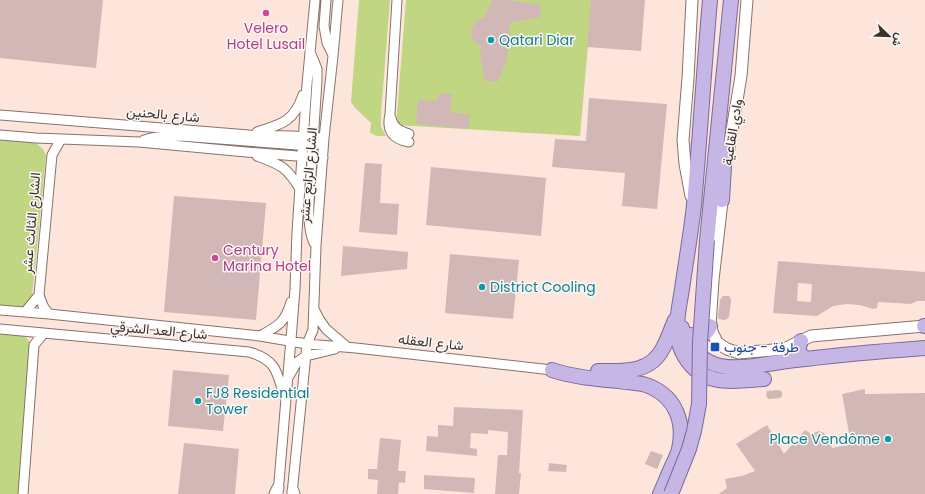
<svg xmlns="http://www.w3.org/2000/svg" width="925" height="494" viewBox="0 0 925 494" font-family="Poppins,Vazirmatn,sans-serif">
<style>
.green{fill:#c0d683}
.building{fill:#d1b7b6;fill-rule:evenodd}
.lines{fill:none;stroke-linecap:round;stroke-linejoin:round}
.minor-casing{stroke:#887269;stroke-width:11}
.tertiary-casing{stroke:#887269;stroke-width:13}
.primary-casing{stroke:#7c699b;stroke-width:16}
.minor{stroke:#fff;stroke-width:9}
.tertiary{stroke:#fff;stroke-width:11}
.primary{stroke:#c5b6e6;stroke-width:14}
.primary-bridge-casing{stroke:#7c699b;stroke-width:16;stroke-linecap:butt}
.primary-bridge{stroke:#c5b6e6;stroke-width:14}
.hotel-dot{fill:#d1479c;stroke:#fcf7f5;stroke-width:1.5}
.culture-dot{fill:#0f9aa8;stroke:#fcf7f5;stroke-width:1.5}
.transit-dot{fill:#1a4fb4;stroke:#fcf7f5;stroke-width:1.5}
.labels{text-anchor:middle;dominant-baseline:central;stroke-width:3;stroke-linejoin:round;paint-order:stroke}
.hotel-label{font-size:14px;fill:#b23c85;stroke:#fcf7f5}
.culture-label{font-size:14px;fill:#0d838f;stroke:#fcf7f5;text-anchor:start}
.street-label{font-size:14px;fill:#3b322e;stroke:#fcf7f5}
.transit-label{font-size:14px;fill:#164399;stroke:#fcf7f5;text-anchor:start}
</style>
<rect width="100%" height="100%" fill="#fde5db"/>
<path class="green" d="M359,0H390L381,114V127L386,136H377L370,133L371,123L355,108L351,102Z
M406,0H592L580,136L396,125Z
M0,138L31,139L43,149L46,155L32,297C24,311 14,308 0,308Z
M0,331L23,334L29,341L30,354L27,382L18,494H0Z"/>
<path class="building" d="M0,0H103L96,68L0,58Z
M492,0H509L541,5L540,17L510,23L509,45L505,64L498,82L485,81L480,56L481,46L474,42L472,37L471,32L473,26L479,19L484,18Z
M591,0H645L641,51L587,47Z
M439,94H452L450,112L470,115L468,129L416,124L418,100L436,101Z
M589,98L667,104L657,209L622,206L625,173L552,167L555,139L586,141Z
M365,163L382,164L380,203L399,204L397,235L359,232Z
M431,167L546,178L541,236L426,225Z
M174,196L266,203L256,320L164,312Z
M343,246L408,252L407,269L341,276Z
M450,254L519,260L513,319L445,313Z
M778,261L925,272V301H917L911,304L878,302L877,308L873,309L860,305L847,304L833,306L817,316L773,313ZM798,283L812,284L811,302L797,301Z
M723,296H729L731,299V302L729,317L727,319L724,320L719,319L718,317L720,300Z
M173,370L229,375L223,431L168,426Z
M865,389V394L925,393V494H719L727,488L725,479L742,476L755,471L736,444L767,425L784,454L805,430L811,434L819,431L824,433L828,437L832,448L851,444L842,394Z
M779,390L782,392V396L780,398L768,399L766,395L767,391Z
M454,407L523,410L519,473H521L519,494H495L498,455H507L508,432L488,430V434L471,433L470,448L477,449V456L426,451L427,436L438,437V425L453,426Z
M380,438L401,440L398,471H406L405,483L399,482L398,494H377L378,480L368,479V469H377Z
M184,443L239,449L235,494H178Z
M651,451L663,455L657,469L645,464Z
M549,463L567,465L566,472L548,471Z
M424,475L475,478L474,493L424,489Z"/>
<g class="lines">
<g class="minor-casing">
<path id="minor" d="M326,0L324,26L327,43L333,55
M397,0L390,114C386,131 393,139 409,142
M311,54L317,69V81L313,142
M0,115L249,135L292,136L324,138
M391,118C393,128 400,131 409,134
M257,132C283,124 294,121 303,95
M0,135L36,138L139,142L246,152L323,158
M144,140C157,136 166,136 180,136L310,146C316,146 320,143 324,138
M312,151C313,178 303,218 314,243
M257,156C281,165 286,166 300,189
M314,309L319,319L326,329L347,347
M0,310L49,314L260,336L307,344L356,348L552,370
M25,312L39,295
M49,314L43,306L39,295L52,155L61,139
M0,329L249,352C276,360 277,371 284,396
M260,336C278,326 285,323 291,302
M289,376L297,362L306,356L335,349
M23,494L34,345L44,333
M278,494L292,327L295,289L297,232L302,156L307,84L315,0
M292,494L307,344L313,330L316,246L324,138L333,56L338,0"/>
</g>
<g class="tertiary-casing">
<path id="tertiary" d="M727,160L741,76L747,0
M723,193L713,280L710,326L713,334L717,342L722,346L727,349L739,353L784,349L811,336L925,326
M691,196L685,164L683,140L688,78L692,0
M293,491L294,494
M275,494L278,488"/>
</g>
<g class="primary-casing">
<path id="primary" d="M710,0C704,68 700,137 694,205C691,233 686,261 682,289C680,302 677,315 677,328C677,338 680,349 685,357C704,388 734,381 764,379
M722,200L725,150
M707,240L731,0
M924,326H925
M682,328C687,347 702,362 721,366C734,369 748,367 761,365C776,363 791,360 806,359C846,354 885,351 925,348
M691,335C700,339 707,334 710,326
M801,341C797,351 798,352 806,359
M552,370C573,377 596,379 618,381C629,383 641,382 651,387C676,398 685,423 679,449C678,454 675,460 672,466C668,475 664,485 660,494
M598,371C623,371 650,374 663,348C668,339 671,329 675,320"/>
</g>
<use href="#minor" class="minor"/>
<use href="#tertiary" class="tertiary"/>
<use href="#primary" class="primary"/>
<g class="primary-bridge-casing">
<path id="primary-bridge" d="M671,494L689,449L694,431L699,404L700,342L707,240"/>
</g>
<use href="#primary-bridge" class="primary-bridge"/>
</g>
<g class="hotel-dot">
<circle cx="266" cy="13" r="4"/>
<circle cx="215" cy="258" r="4"/>
</g>
<g class="culture-dot">
<circle cx="491" cy="40" r="4"/>
<circle cx="482" cy="287" r="4"/>
<circle cx="198" cy="401" r="4"/>
<circle cx="888" cy="439" r="4"/>
</g>
<rect class="transit-dot" x="710" y="342" width="10" height="10" rx="2"/>
<g class="labels">
<g class="hotel-label">
<text x="266" y="28">Velero<tspan x="266" dy="16">Hotel Lusail</tspan></text>
<text x="223" y="250" text-anchor="start">Century<tspan x="223" dy="16">Marina Hotel</tspan></text>
</g>
<g class="culture-label">
<text x="499" y="40">Qatari Diar</text>
<text x="490" y="287">District Cooling</text>
<text x="206" y="393">FJ8 Residential<tspan x="206" dy="16">Tower</tspan></text>
<text x="880" y="439" text-anchor="end">Place Vendôme</text>
</g>
<g class="street-label">
<text transform="translate(163 114) rotate(5)">شارع بالحنين</text>
<text transform="translate(732 132) rotate(-81)">وادي القاعية</text>
<text transform="translate(308 175) rotate(-85)">الشارع الرابع عشر</text>
<text transform="translate(31 223) rotate(-85)">الشارع الثالث عشر</text>
<text transform="translate(159 330) rotate(5)">شارع العد الشرقي</text>
<text transform="translate(431 342) rotate(6)">شارع العقله</text>
</g>
<g class="transit-label">
<text x="724" y="347">طرفة - جنوب</text>
</g>
</g>
<g transform="translate(889 36) rotate(113)" stroke="#fcf7f5" stroke-width="3" paint-order="stroke">
<path d="M0-3L7 15L0 10L-7 15Z" fill="#3b322e"/>
<text y="-6" font-size="11" font-weight="bold" text-anchor="middle" fill="#3b322e">ش</text>
</g>
</svg>
